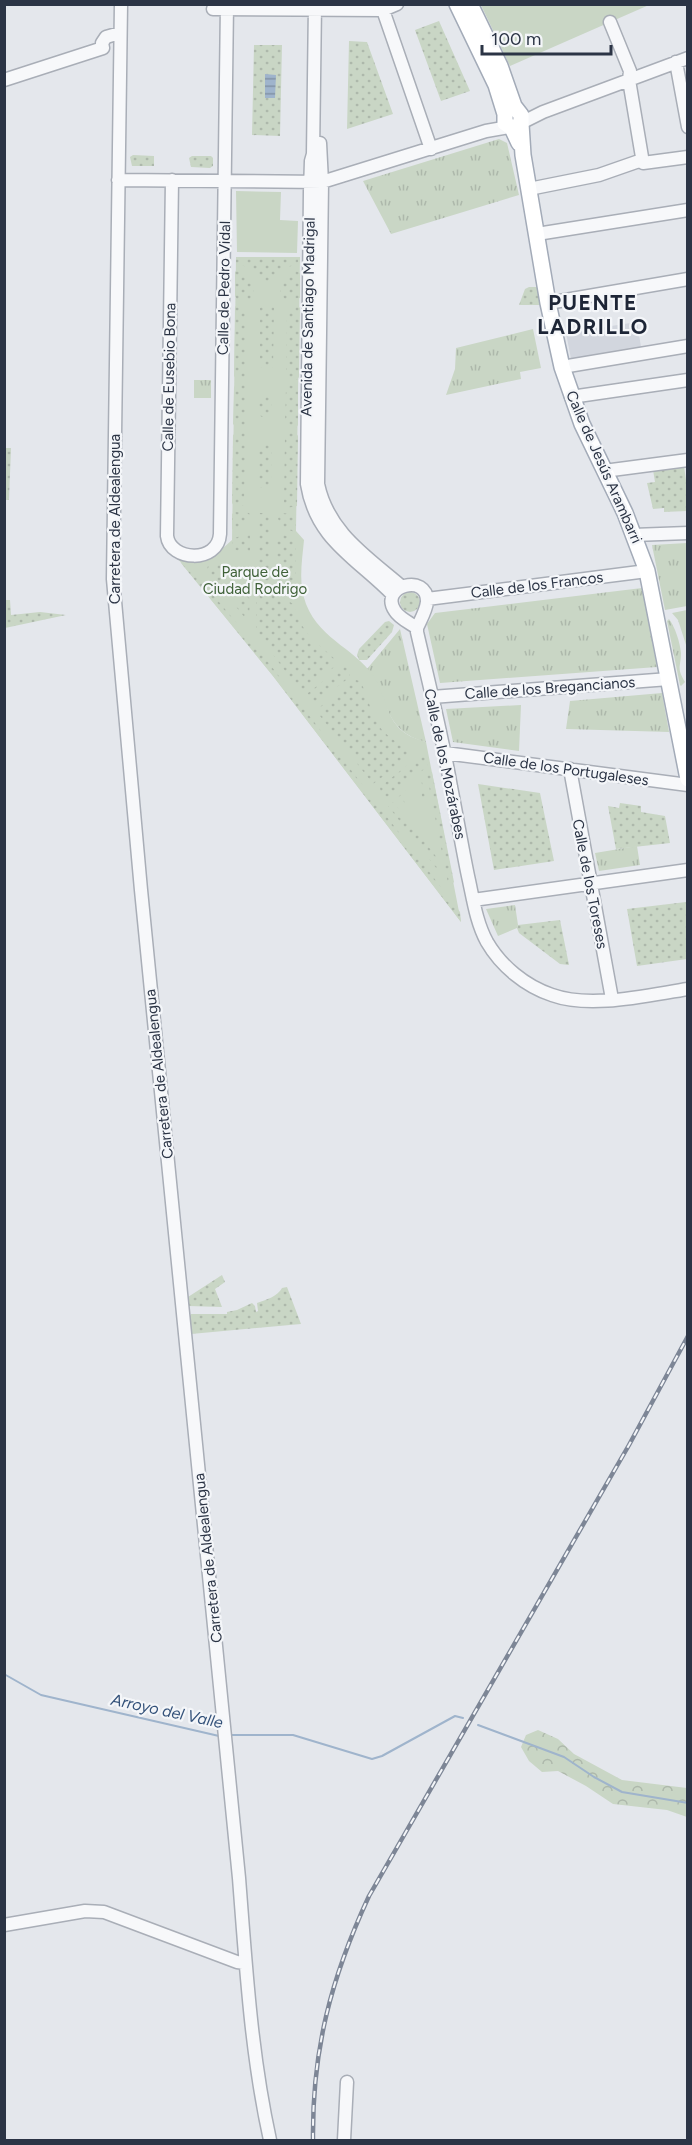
<svg xmlns="http://www.w3.org/2000/svg" width="692" height="2145" viewBox="0 0 692 2145" font-family="Figtree,sans-serif">
<style>
.built{fill:#d2d6de}
.grass{fill:url(#grass-tufts)}
.forest{fill:url(#forest-crowns)}
.park{fill:#c9d6c5}
.garden{fill:url(#garden-dots)}
.water{fill:url(#water-rules)}
.lines{fill:none;stroke-linecap:round;stroke-linejoin:round}
.stream{stroke:#9fb4cc;stroke-width:2}
.minor-casing{stroke:#a9aeb7;stroke-width:15}
.major-casing{stroke:#a3abb8;stroke-width:18}
.minor{stroke:#f7f8fa;stroke-width:12}
.major{stroke:#fff;stroke-width:15}
.rail-casing{stroke:#7d8696;stroke-width:4.5}
.rail{stroke:#f4f6f9;stroke-width:2;stroke-dasharray:7;stroke-linecap:butt}
.labels{text-anchor:middle;dominant-baseline:central;stroke-width:4.5;stroke-linejoin:round;paint-order:stroke}
.street-label{font-size:15px;fill:#2b3445;stroke:#f4f6f9}
.park-label{font-size:15px;fill:#3f6138;stroke:#f4f6f9}
.water-label{font-size:16px;font-style:italic;fill:#34527a;stroke:#f4f6f9}
.district-label{font-size:21px;font-weight:bold;letter-spacing:1.5px;fill:#1d2536;stroke:#f4f6f9}
</style>
<defs>
<pattern id="grass-tufts" width="24" height="20" patternUnits="userSpaceOnUse" patternTransform="scale(1.5)"><rect width="24" height="20" fill="#c9d6c5"/><path d="M3 7l-1-3M5 7V3M7 7l1-3M15 17l-1-3M17 17v-4M19 17l1-3" fill="none" stroke="#adb8ab"/></pattern>
<pattern id="forest-crowns" width="20" height="18" patternUnits="userSpaceOnUse" patternTransform="scale(1.5)"><rect width="20" height="18" fill="#c9d6c5"/><path d="M2 6a3 3 0 1 1 6 0M12 15a3 3 0 1 1 6 0" fill="none" stroke="#adb8ab"/></pattern>
<pattern id="garden-dots" width="8" height="8" patternUnits="userSpaceOnUse" patternTransform="scale(1.5)"><rect width="8" height="8" fill="#c9d6c5"/><path d="M2 2h.1M6 6h.1" fill="none" stroke="#adb8ab" stroke-width="1.8" stroke-linecap="round"/></pattern>
<pattern id="water-rules" width="6" height="5" patternUnits="userSpaceOnUse" patternTransform="scale(1.5)"><rect width="6" height="5" fill="#9fb4cc"/><path d="M0 2.5h6" fill="none" stroke="#8293a7"/></pattern>
</defs>
<rect width="100%" height="100%" fill="#e4e7ec"/>
<path class="built" d="M637,322L641,347L571,359L566,333Z"/>
<path class="grass" d="M499,139L507,143L519,195L391,234L363,181Z
M533,329L541,368L520,372L521,379L446,395L455,369L456,348Z
M194,380H211V398H194Z
M687,543V606L665,610L652,545Z
M642,588L657,667L440,683L427,624L435,613Z
M687,610H688L687,648L678,620L672,613Z
M669,619C675,627 680,642 681,653C681,668 676,667 685,682L681,686L680,685L667,621Z
M400,629L426,742C383,731 389,698 367,669Z
M662,693L669,732L566,729L570,701Z
M521,705L519,751L453,742L446,709Z
M637,846L640,865L599,871L595,853Z
M515,905L518,925L517,928L498,936L486,909Z"/>
<path class="forest" d="M538,1730L558,1739L574,1754L622,1780L687,1788V1817L667,1810L613,1804L586,1786L558,1771L542,1772L529,1761L521,1747L526,1735Z"/>
<path class="park" d="M481,5H649L510,66Z
M236,191L281,192L280,220L298,221L297,253L237,252Z
M236,257H300L296,531L304,540C302,562 298,583 306,604C321,642 359,649 377,682C385,697 386,713 398,727C405,735 416,739 426,742L461,922L273,676L178,559C210,559 208,562 232,540Z"/>
<path class="garden" d="M439,21L470,91L441,101L415,30Z
M349,41L367,42L393,114L347,129Z
M254,45H282L280,136L252,135Z
M133,155L154,156V166H132L130,157Z
M192,156H211L213,158V166L210,168L191,167L189,158Z
M236,257H298V262L282,271L275,279L268,283C254,279 253,267 236,263Z
M237,270C250,274 260,286 250,299H237L235,296V272Z
M296,271L300,273V298L285,299L280,294C281,283 285,275 296,271Z
M529,287H539L542,305H519L525,289Z
M237,305H245L247,307L246,377L245,379H236L234,376L235,307Z
M263,305H272L274,308L273,367L269,369L260,367V308Z
M290,305L298,306L300,308L299,377L297,380H288L286,376L287,308Z
M236,385H244L246,387V425L244,427H236L233,424L234,387Z
M289,385L297,386L298,388V425L296,428H287L285,424L286,388Z
M262,395H271L272,397L271,417H262L259,415V397Z
M236,433H244L246,435L244,504L243,506H234L232,503L233,435Z
M288,433H296L298,436L297,506L286,508L284,504L285,436Z
M261,443H270L272,447L271,486C268,489 261,489 258,486V447Z
M5,448H11L9,500H5Z
M684,466L687,487V511L664,512V508L653,509L647,483L655,482L653,470Z
M235,512L249,513L251,516L245,526L236,531L232,529V514Z
M260,513H269L271,516L270,570L266,572L257,569L258,516Z
M280,513L296,514V531L294,532L285,528L278,519Z
M246,534H250V552L248,554L233,549L232,539Z
M282,534L296,540V593L292,595C270,586 277,556 277,536Z
M218,561L223,564L224,586L221,589L219,588L206,572L208,566Z
M181,563L188,565L255,645L460,912L461,922L273,676Z
M259,575L268,576L276,593L293,604L301,624L310,637L337,661V665L304,690L298,688L256,632V582Z
M400 602a10 10 0 1 1 20 0a10 10 0 1 1-20 0Z
M247,596L250,599L249,617L246,619L233,603Z
M4,600H10L11,615L40,612L66,615L5,628Z
M389,621L394,625L392,632L367,660H359L357,655L359,649L385,622Z
M345,667L350,669V677L316,703L310,702L307,697L308,693L340,668Z
M356,680L360,681C369,697 370,715 382,730C390,739 407,748 411,755L373,784L317,712V709Z
M419,756H425L428,759L427,767L387,797L381,795L380,787Z
M428,772H432L454,882L452,884L448,883L427,776Z
M419,780L422,782L427,805L424,806L420,786L417,785L404,795L403,800L413,813L412,815L398,797Z
M478,784L540,793L554,861L494,870Z
M390,802H393L438,859L439,869H437L388,806Z
M620,803L641,806V812L665,816L670,843L616,849L608,806L619,808Z
M686,902L687,959L637,966L627,909Z
M560,920L569,965L560,964L519,933L517,928L518,925Z
M222,1275L225,1282L215,1289L222,1307L188,1306V1297Z
M287,1287L301,1324L191,1334L189,1317L191,1314H227V1312L237,1310L252,1303L255,1306L256,1312L258,1311L257,1303C266,1300 278,1296 282,1288Z"/>
<path class="water" d="M265,74L276,75L275,98H265Z"/>
<g class="lines">
<path class="stream" d="M4,1674L41,1695L219,1736
M478,1725L564,1757L594,1777L622,1792L688,1803
M228,1735H293L372,1759L382,1756L455,1716L463,1718"/>
<g class="minor-casing">
<path id="minor" d="M121,4L113,579L141,890L239,1878C246,1967 251,2054 270,2140
M315,4L313,154L311,161L310,191L307,484C316,540 357,558 393,595
M213,9L383,10L397,4
M383,10L431,149
M610,22L630,71L629,80L643,163L688,157
M103,48L102,43L106,37L120,33
M676,62L688,127
M4,80L103,48
M521,123L543,112L688,58
M320,143L322,182L318,484C328,532 366,556 401,586
M118,180L322,182L486,131L509,127
M172,180L167,536C170,561 218,564 220,534L227,4
M529,189L599,175L642,160
M537,234L688,210
M548,303L688,279
M562,367L688,346
M571,397L688,380
M604,471L688,460
M633,535L688,533
M427,599L647,571
M417,628C410,623 399,618 395,611C378,586 428,572 427,602C426,611 420,621 417,628V632C429,684 442,735 451,787C457,817 462,847 468,876C473,898 476,922 487,942C501,966 525,986 552,995C591,1009 648,995 688,989
M432,697L669,679
M445,753L688,785
M570,769L612,999
M473,900L688,870
M4,1925L85,1911L104,1912L237,1962L245,1963
M344,2140L347,2082"/>
</g>
<g class="major-casing">
<path id="major" d="M457,4L496,85L505,114V123L512,128L519,143
M470,4L500,66L514,106L521,115V124L513,128
M521,124L523,155L548,303L562,367L582,424L625,513L647,571L688,779"/>
</g>
<use href="#minor" class="minor"/>
<use href="#major" class="major"/>
<g class="rail-casing">
<path id="rail" d="M313,2140C312,2050 331,1978 369,1896L629,1445L688,1336"/>
</g>
<use href="#rail" class="rail"/>
</g>
<g class="labels">
<g class="street-label">
<text transform="translate(224 288) rotate(-89)">Calle de Pedro Vidal</text>
<text transform="translate(308 317) rotate(-89)">Avenida de Santiago Madrigal</text>
<text transform="translate(169 377) rotate(-89)">Calle de Eusebio Bona</text>
<text transform="translate(604 467) rotate(66)">Calle de Jesús Arambarri</text>
<text transform="translate(115 519) rotate(-90)">Carretera de Aldealengua</text>
<text transform="translate(537 585) rotate(-7)">Calle de los Francos</text>
<text transform="translate(550 688) rotate(-4)">Calle de los Bregancianos</text>
<text transform="translate(445 764) rotate(78)">Calle de los Mozárabes</text>
<text transform="translate(566 769) rotate(8)">Calle de los Portugaleses</text>
<text transform="translate(590 884) rotate(79)">Calle de los Toreses</text>
<text transform="translate(159 1074) rotate(-96)">Carretera de Aldealengua</text>
<text transform="translate(208 1558) rotate(-96)">Carretera de Aldealengua</text>
</g>
<g class="park-label">
<text x="255" y="572">Parque de<tspan x="255" dy="17">Ciudad Rodrigo</tspan></text>
</g>
<g class="water-label">
<text transform="translate(167 1711) rotate(12)">Arroyo del Valle</text>
</g>
<g class="district-label">
<text x="593" y="302">PUENTE<tspan x="593" dy="24">LADRILLO</tspan></text>
</g>
</g>
<rect width="692" height="2145" fill="none" stroke="#2b3445" stroke-width="12"/>
<path d="M482 45v9h129v-9" fill="none" stroke="#2b3445" stroke-width="3"/>
<text x="491" y="45" font-size="18" fill="#2b3445" stroke="#f4f6f9" stroke-width="4.5" paint-order="stroke">100 m</text>
</svg>
